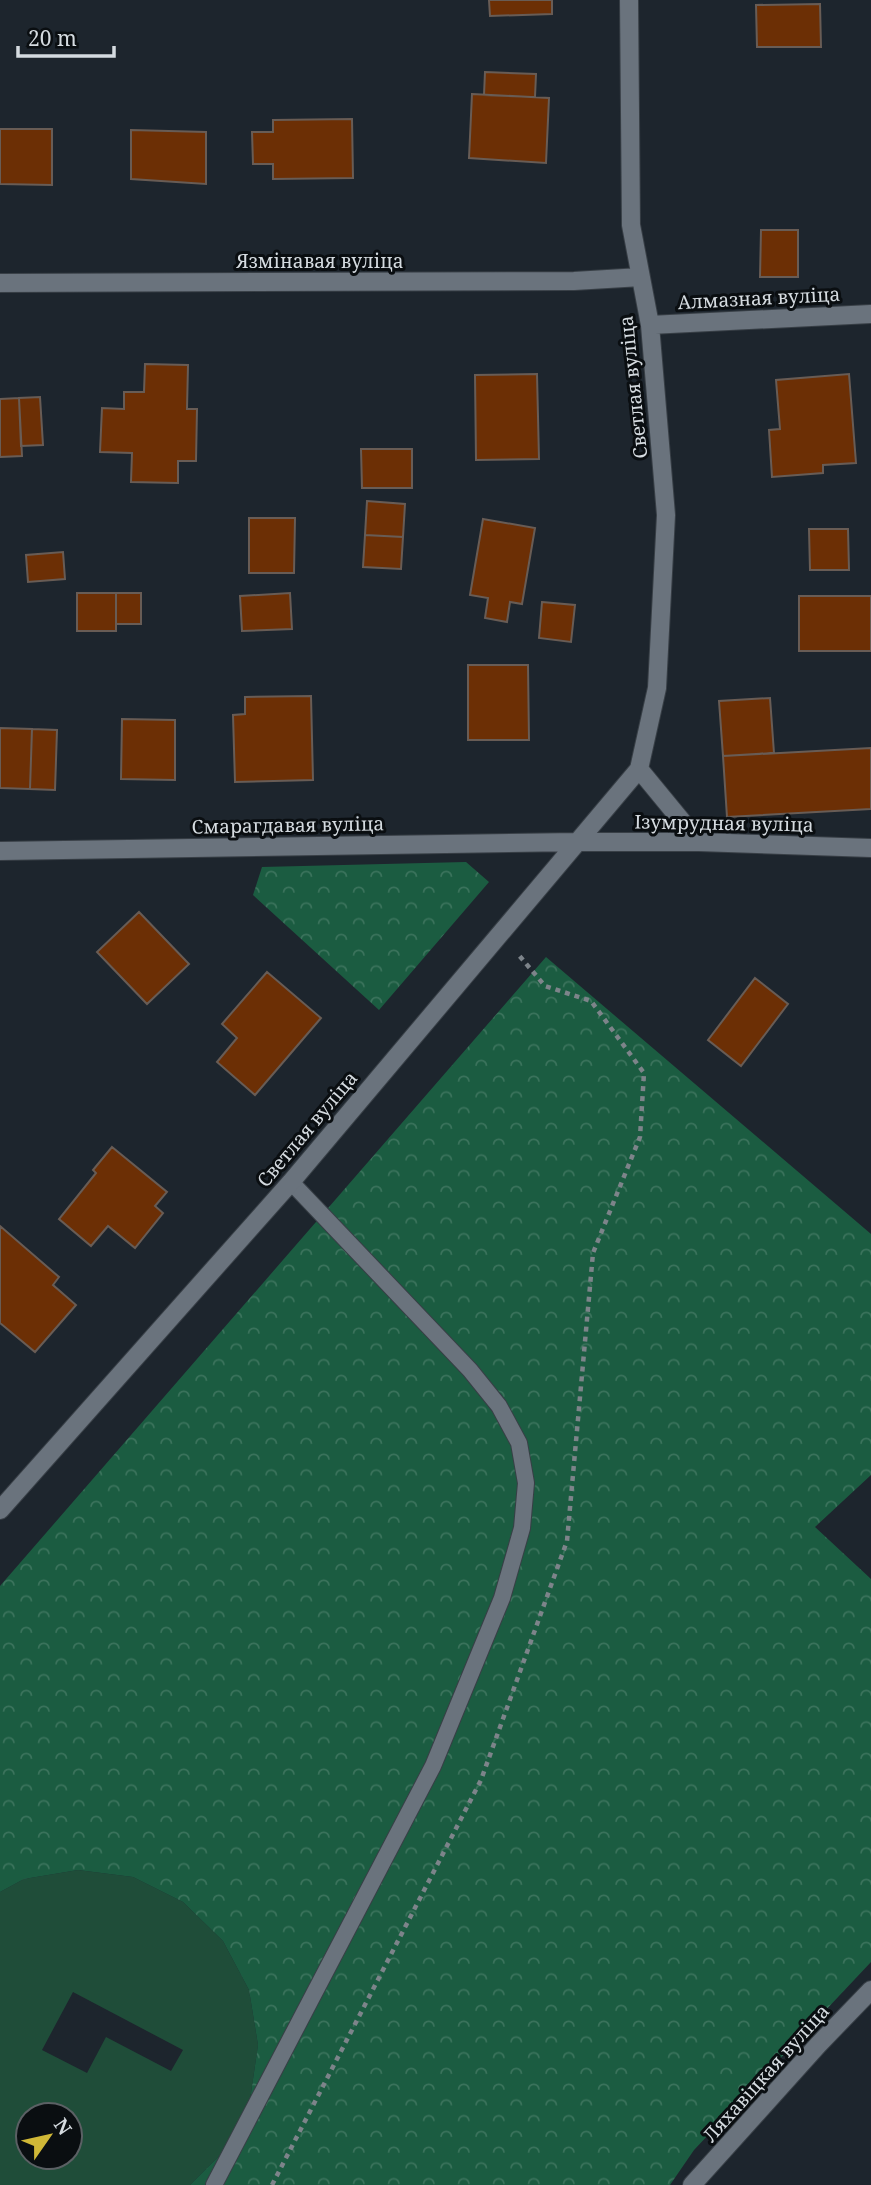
<svg xmlns="http://www.w3.org/2000/svg" width="871" height="2185" viewBox="0 0 871 2185" font-family="'Noto Serif',serif">
<style>
.green{fill:#1f4d39;fill-rule:evenodd}
.forest{fill:url(#forest-crowns)}
.building{fill:#6c2f05;stroke:#685c55;stroke-width:2}
.lines{fill:none;stroke-linecap:round;stroke-linejoin:round}
.service-casing{stroke:#383f46;stroke-width:18}
.minor-casing{stroke:#383f46;stroke-width:20}
.path{stroke:#7d848a;stroke-width:4.5;stroke-dasharray:5 5;stroke-linecap:butt}
.service{stroke:#6a737d;stroke-width:16}
.minor{stroke:#6a737d;stroke-width:18}
.labels{text-anchor:middle;dominant-baseline:central;stroke-width:6;stroke-linejoin:round;paint-order:stroke}
.street-label{font-size:19px;fill:#d5dbe0;stroke:#0a0e11}
</style>
<defs>
<pattern id="forest-crowns" width="20" height="18" patternUnits="userSpaceOnUse" patternTransform="scale(1.75)"><rect width="20" height="18" fill="#1b5c41"/><path d="M2 6a3 3 0 1 1 6 0M12 15a3 3 0 1 1 6 0" fill="none" stroke="#3b735c"/></pattern>
</defs>
<rect width="100%" height="100%" fill="#1d252d"/>
<path class="green" d="M78,1870L133,1877L183,1902L223,1941L249,1990L258,2045L250,2100L225,2150L190,2185H0V1892L24,1879ZM73,1992L183,2050L171,2071L106,2037L87,2073L42,2050ZM28,2115H70V2157H28Z"/>
<path class="forest" d="M466,862L489,882L379,1010L253,895L262,867Z
M546,957L871,1234V1475L815,1527L871,1579V1962L694,2150L670,2185H190L225,2150L250,2100L258,2045L249,1990L223,1941L183,1902L133,1877L78,1870L24,1879L0,1892V1586Z"/>
<path class="building" d="M489,0H552V14L490,16Z
M820,4L821,47H757L756,5Z
M485,72L536,74L535,97L484,95Z
M472,94L549,98L546,163L469,158Z
M352,119L353,178L273,179V164H253L252,132H273V120Z
M0,129H52V185L0,184Z
M131,130L206,132V184L131,179Z
M761,230H798V277H760Z
M145,364L188,365L187,409H197L196,461H178V483L131,482L132,453L100,452L102,408L124,409V392H144Z
M537,374L539,459L476,460L475,375Z
M849,374L856,463L823,465V473L772,477L769,430L780,429L776,380Z
M40,397L43,445L21,446L19,398Z
M19,398L22,456L0,457V399Z
M361,449H412V488H362Z
M367,501L405,504L403,537L365,535Z
M249,518H295L294,573H249Z
M483,519L535,528L522,604L510,602L507,622L485,618L488,598L470,595Z
M809,529H848L849,570H810Z
M365,535L403,537L401,569L363,567Z
M63,552L65,579L28,582L26,555Z
M77,593H116V631H77Z
M116,593H141V624H116Z
M290,593L292,629L242,631L240,596Z
M799,596H871V651H799Z
M542,602L575,605L571,642L539,638Z
M468,665H528L529,740H468Z
M311,696L313,780L235,782L233,715L245,714V697Z
M770,698L774,753L723,756L719,701Z
M122,719L175,720V780L121,779Z
M0,728L32,729L30,789L0,788Z
M32,729L57,730L55,790L30,789Z
M871,748V809L727,817L723,756Z
M139,912L189,964L147,1004L97,952Z
M267,972L321,1018L255,1095L217,1062L237,1038L222,1024Z
M755,978L788,1004L741,1066L708,1040Z
M112,1147L167,1192L155,1206L163,1213L135,1248L108,1226L91,1246L59,1219L96,1173L93,1170Z
M0,1226L59,1277L53,1285L76,1305L35,1352L0,1323Z"/>
<g class="lines">
<g class="service-casing">
<path id="service" d="M214,2185L433,1766L502,1598L522,1528L526,1483L519,1443L499,1406L470,1370L291,1182"/>
</g>
<g class="minor-casing">
<path id="minor" d="M0,283L574,281L641,277
M650,325L871,314
M639,769L699,842
M0,851L577,842H699L871,848
M0,1510L291,1182L639,769L657,688L666,515L650,325L631,225L629,0
M692,2185L818,2045L871,1990"/>
</g>
<path class="path" d="M272,2185L481,1780L567,1541L593,1253L640,1137L644,1073L591,1001L545,986L517,953"/>
<use href="#service" class="service"/>
<use href="#minor" class="minor"/>
</g>
<g class="labels">
<g class="street-label">
<text x="320" y="261">Язмінавая вуліца</text>
<text transform="translate(759 298) rotate(-3)">Алмазная вуліца</text>
<text transform="translate(633 387) rotate(-96)">Светлая вуліца</text>
<text transform="translate(724 823) rotate(1)">Ізумрудная вуліца</text>
<text transform="translate(288 825) rotate(-1)">Смарагдавая вуліца</text>
<text transform="translate(307 1129) rotate(-50)">Светлая вуліца</text>
<text transform="translate(766 2073) rotate(-48)">Ляхавіцкая вуліца</text>
</g>
</g>
<g transform="translate(49 2136) rotate(56)"><circle r="33" fill="#0a0e11" stroke="#5b6064" stroke-width="2"/>
<path d="M0-5L12 26L0 18L-12 26Z" fill="#d0b837"/>
<text y="-10" font-size="19" font-weight="bold" text-anchor="middle" fill="#d5dbe0">N</text>
</g>
<path d="M18 46v10h96v-10" fill="none" stroke="#d5dbe0" stroke-width="3.5"/>
<text x="28" y="46" font-size="21" fill="#d5dbe0" stroke="#0a0e11" stroke-width="5" paint-order="stroke">20 m</text>
</svg>
